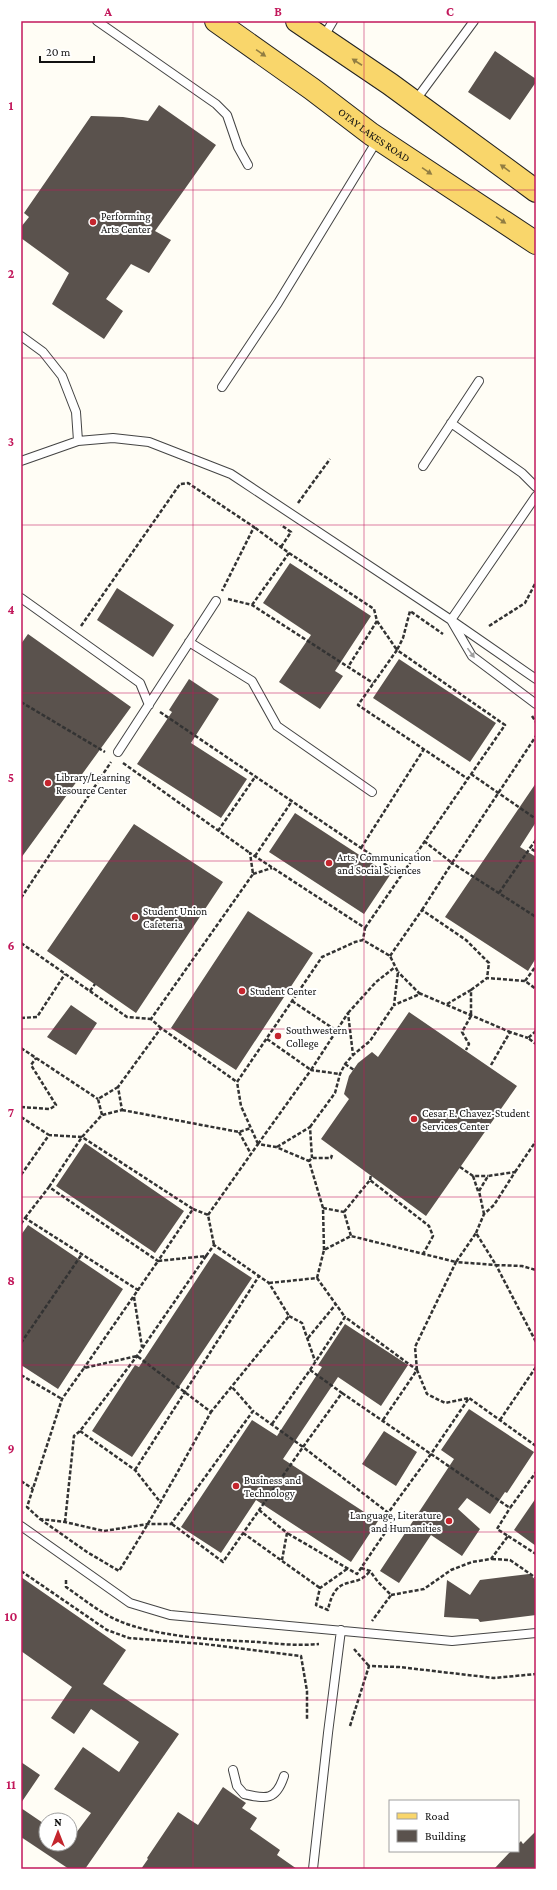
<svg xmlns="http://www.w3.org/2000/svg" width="557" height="1890" viewBox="0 0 557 1890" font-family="'Crimson Pro',serif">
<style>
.building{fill:#5a524d}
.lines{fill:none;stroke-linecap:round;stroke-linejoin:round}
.lane-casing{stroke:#444;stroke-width:10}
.primary-casing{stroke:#222;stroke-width:24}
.path{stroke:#333;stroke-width:2.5;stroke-dasharray:4 2;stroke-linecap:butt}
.lane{stroke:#fff;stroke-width:8}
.primary{stroke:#f9d66b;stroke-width:22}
.oneway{fill:#917d42}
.oneway2{fill:#a0a0a0}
.grid{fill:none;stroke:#c2185b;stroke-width:1;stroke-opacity:0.55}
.poi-dot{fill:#c4262e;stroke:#fff;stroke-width:1.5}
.labels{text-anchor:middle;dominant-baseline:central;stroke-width:4;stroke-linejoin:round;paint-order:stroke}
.street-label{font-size:11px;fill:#111;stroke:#fff}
.poi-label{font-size:11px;fill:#111;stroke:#fff;text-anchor:start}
.neatline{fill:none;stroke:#c2185b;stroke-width:1.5}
.grid-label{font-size:13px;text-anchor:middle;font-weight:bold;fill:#c2185b}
</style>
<rect width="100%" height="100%" fill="#fffdf5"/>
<path class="building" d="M495,51L536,79V82L510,120L468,92Z
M159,105L216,145L155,231L171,240L149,273L131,264L106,299L123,311L104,339L52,304L69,273L21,238V227L29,217L24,213L91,116L123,117L148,121Z
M290,563L371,616L335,671L343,676L320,709L279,682L311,635L263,603Z
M117,588L174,625L153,657L97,620Z
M28,634L131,707L21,858V644Z
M399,659L496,723L470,762L373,698Z
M189,679L219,699L191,743L247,779L221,818L137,764L172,712L169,710Z
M536,783V822L520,847L536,857V958L528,971L445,917Z
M295,813L390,875L364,914L269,852Z
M134,824L223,882L136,1013L47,951Z
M248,911L313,953L236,1070L171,1028Z
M71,1005L97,1023L76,1055L47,1037Z
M409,1012L517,1086L426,1216L321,1139L349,1099L344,1094L349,1076L358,1063L372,1052L378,1057Z
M85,1143L184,1211L155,1253L56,1186Z
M28,1225L123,1289L58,1389L21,1365V1235Z
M214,1253L252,1278L132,1457L92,1431L135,1365L139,1367Z
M345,1324L408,1365L381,1406L338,1377L283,1459L378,1521L351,1562L256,1500L221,1553L181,1527L252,1420L277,1436L322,1367L318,1365Z
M469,1409L534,1452L507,1493L505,1492L490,1514L467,1498L458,1509L480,1529L462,1556L431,1535L399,1583L380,1571L454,1459L441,1450Z
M384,1431L417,1452L396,1486L362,1464Z
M536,1498V1546L514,1530Z
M529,1574L536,1580V1615L480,1622L478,1619L444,1617L447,1580L470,1595L480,1580Z
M21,1577L126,1650L103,1684L179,1734L85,1869H69L21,1837V1808L46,1825V1844H70V1841L91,1813L54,1789L83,1747L119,1772L139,1742L91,1709L74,1734L51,1718L72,1687L21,1651Z
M21,1762L40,1775L21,1803Z
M223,1787L246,1803L242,1808L257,1818L250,1829L280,1850L277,1855L297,1869H141L148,1859L147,1858L178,1812L198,1825Z
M536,1831V1869H494L511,1851H518V1844L521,1841L523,1844Z"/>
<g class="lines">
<g class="lane-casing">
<path id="lane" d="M97,21L216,104L227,115L238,147L248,165
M323,38L333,21
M415,101L474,21
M21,336L43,352L62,376L76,412L78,441
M222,387L278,303L378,139
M451,423L522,473L536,487
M21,461L78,441L113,438L149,442L231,474L451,620L536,679
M423,466L479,381
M536,496L451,620L472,656L536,704
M21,598L140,683L149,705
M189,642L252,681L277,726L372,792
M118,752L216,601
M21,1526L130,1603L170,1615L452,1641L536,1633
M233,1770L237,1786L244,1794C266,1799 276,1801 284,1776
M313,1869L328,1733L341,1630"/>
</g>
<g class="primary-casing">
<g id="primary">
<path id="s1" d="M216,21L312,89L371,134L536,243"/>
<path d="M297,21L390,84L536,191"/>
</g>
</g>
<path class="path" d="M298,503L330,459
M281,547L291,532L281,525
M289,553L374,609L377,621L348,667
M228,599L252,605L373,683
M252,605L289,553L254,527
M377,621L397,650L403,638L410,611L443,634
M81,626L180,484L188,483L254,527L222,591
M489,626L525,603L536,582
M21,702L105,752
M160,712L401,875
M532,716L536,722
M123,763L250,853
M471,774L536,819
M218,831L255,777
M536,840L530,848L536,852
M424,841L452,863L536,736
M361,848L424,749
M255,856L292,801
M253,874L272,868
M499,893L530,848
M21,898L111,762
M422,910L452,863L536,917
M365,928L505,725L397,650L358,705L468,779
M21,943L127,1017L151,1019
M390,956L422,910L466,940L489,963L487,978
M525,981L536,966
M471,990L487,978L525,981L536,989
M90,991L95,984
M419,993L510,1032
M292,1001L337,1031
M447,1004L471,990V1016L462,1032L469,1044L466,1050
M348,1013L376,982L395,967
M21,1018L37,1017L65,974
M161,1028L151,1019L253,874L250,853L365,928L363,940
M536,1031L528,1038L536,1044
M267,1039L311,1070L348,1013L353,1055
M21,1048L98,1099
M345,1064L354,1070
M491,1065L510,1032L528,1038
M21,1107L50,1109L56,1105L31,1065L36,1058
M122,1110L239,1132L251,1128
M102,1115L98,1099L118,1087
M21,1117L49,1135L21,1175
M310,1127L335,1093L340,1074L345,1064L353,1055L370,1041L394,1005
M239,1132L251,1154
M258,1144L241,1106L237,1082L322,957L355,942L363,940L390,956L398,972L394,1005L420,994L398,972
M258,1144L311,1070L340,1074
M277,1147L310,1127L312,1158
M460,1167L473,1176H488
M515,1172L536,1141
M473,1176L478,1191
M370,1180L371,1175
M49,1187L82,1137L102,1115L122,1110L118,1087L161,1028L237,1082
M323,1208L309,1161L312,1158H331L332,1155
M193,1209L208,1215L214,1245
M344,1212L370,1180L429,1226L433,1236L423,1254
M208,1215L258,1144L276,1147L309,1161
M25,1218L49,1187L158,1261L193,1209L82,1137L49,1135
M21,1224L25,1218L138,1290
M476,1233L484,1214L494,1205L515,1172L488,1176L479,1191L484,1214
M324,1250L323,1208L344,1212L351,1236
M206,1256L214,1245L269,1283L289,1316L211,1412
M317,1278L324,1250L351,1236L456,1262L476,1233L496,1265L522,1266L536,1270
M269,1283L317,1278L345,1317
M134,1297L142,1347
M289,1316L302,1323L315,1361
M308,1338L336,1304
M21,1343L82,1254
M310,1370L345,1317L417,1370
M417,1370L415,1347L456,1262L496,1265L536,1342
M21,1375L62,1399
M342,1393L431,1454L388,1513
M383,1420L417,1370L427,1394L445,1403L469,1398
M500,1420L536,1367
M272,1424L310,1370L342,1393L303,1447L395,1518L357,1574L287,1533
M80,1431L135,1470L161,1503
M536,1446L469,1398L431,1454L510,1508L536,1472
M135,1470L259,1276
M21,1481L33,1489
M259,1510L287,1533L282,1560
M40,1519L87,1552L119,1571C152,1519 181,1466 211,1412L137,1356L84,1368L62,1399L27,1507L40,1519L65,1522L104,1531L148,1524H171L253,1411L232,1387
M65,1522L74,1436L80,1431L137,1356L206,1256L158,1261L84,1368
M172,1524L223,1562L303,1447L253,1411
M243,1533L320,1588
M508,1536L536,1554
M492,1559L510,1560L536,1578
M361,1568L370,1571L378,1582L391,1595L372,1621
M347,1569L320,1588L316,1605L328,1610C336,1571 355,1591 370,1571
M21,1571L107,1630L129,1638L204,1644L301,1656L307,1691V1719
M66,1580V1587C82,1598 99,1612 117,1620C155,1637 217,1640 258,1642C278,1644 299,1646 319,1644
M391,1595L424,1589L451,1570L472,1562L491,1559L508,1536L497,1529L510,1508
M354,1649L369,1666
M350,1726L369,1666L399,1667L494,1678L536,1674"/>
<use href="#lane" class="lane"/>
<use href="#primary" class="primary"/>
</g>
<defs><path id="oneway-solid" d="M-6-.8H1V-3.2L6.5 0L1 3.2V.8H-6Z"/></defs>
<g class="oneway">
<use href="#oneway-solid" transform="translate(261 53) rotate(35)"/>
<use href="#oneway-solid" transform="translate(357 62) rotate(-147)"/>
<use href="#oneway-solid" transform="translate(505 168) rotate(-144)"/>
<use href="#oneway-solid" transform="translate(427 171) rotate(34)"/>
<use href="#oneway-solid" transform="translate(501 220) rotate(34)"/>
</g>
<use class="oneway2" href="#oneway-solid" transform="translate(471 653) rotate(54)"/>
<path class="grid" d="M193,21V1869M364,21V1869M21,190H536M21,358H536M21,525H536M21,693H536M21,861H536M21,1029H536M21,1197H536M21,1365H536M21,1532H536M21,1700H536"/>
<g class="poi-dot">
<circle cx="93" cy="222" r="4"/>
<circle cx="48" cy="783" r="4"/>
<circle cx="329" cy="863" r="4"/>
<circle cx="135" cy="917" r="4"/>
<circle cx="242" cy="991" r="4"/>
<circle cx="278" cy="1036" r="4"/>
<circle cx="414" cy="1119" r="4"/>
<circle cx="236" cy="1486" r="4"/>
<circle cx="449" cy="1521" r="4"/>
</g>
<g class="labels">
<g class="street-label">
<text stroke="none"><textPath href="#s1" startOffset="195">OTAY LAKES ROAD</textPath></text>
</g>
<g class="poi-label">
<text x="101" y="216">Performing<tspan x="101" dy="13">Arts Center</tspan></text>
<text x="56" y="777">Library/Learning<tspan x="56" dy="13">Resource Center</tspan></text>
<text x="337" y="857">Arts, Communication<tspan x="337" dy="13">and Social Sciences</tspan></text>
<text x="143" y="911">Student Union<tspan x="143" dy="13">Cafeteria</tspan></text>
<text x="250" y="991">Student Center</text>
<text x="286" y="1030">Southwestern<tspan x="286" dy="13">College</tspan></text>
<text x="422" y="1113">Cesar E. Chavez-Student<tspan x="422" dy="13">Services Center</tspan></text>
<text x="244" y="1480">Business and<tspan x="244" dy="13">Technology</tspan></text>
<text x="441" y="1515" text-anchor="end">Language, Literature<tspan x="441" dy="13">and Humanities</tspan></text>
</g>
</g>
<rect width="557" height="1890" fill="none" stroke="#ffffff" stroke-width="44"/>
<rect x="389" y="1800" width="130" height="52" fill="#ffffff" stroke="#a0a0a0"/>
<rect x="397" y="1813" width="20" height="6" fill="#f9d66b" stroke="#a0a0a0"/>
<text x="425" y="1820" font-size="12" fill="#111111">Road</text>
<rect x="397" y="1830" width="20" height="12" fill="#5a524d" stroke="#a0a0a0"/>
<text x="425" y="1840" font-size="12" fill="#111111">Building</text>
<g transform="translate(58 1832)"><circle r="19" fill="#ffffff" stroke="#a0a0a0"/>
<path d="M0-3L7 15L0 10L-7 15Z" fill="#c4262e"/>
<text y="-6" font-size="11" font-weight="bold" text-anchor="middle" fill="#111111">N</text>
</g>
<path d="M40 56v6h54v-6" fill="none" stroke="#111111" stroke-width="2"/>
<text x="46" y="56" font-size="12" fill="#111111" stroke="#ffffff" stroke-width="3" paint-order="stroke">20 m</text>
<rect x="22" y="22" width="513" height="1846" class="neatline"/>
<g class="grid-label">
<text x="108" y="16">A</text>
<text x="278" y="16">B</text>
<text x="450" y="16">C</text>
<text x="11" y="110">1</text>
<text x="11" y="278">2</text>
<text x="11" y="446">3</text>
<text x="11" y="614">4</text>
<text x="11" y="782">5</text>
<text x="11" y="950">6</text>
<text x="11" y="1117">7</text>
<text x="11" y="1285">8</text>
<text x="11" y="1453">9</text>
<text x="11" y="1621">10</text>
<text x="11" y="1789">11</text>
</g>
</svg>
